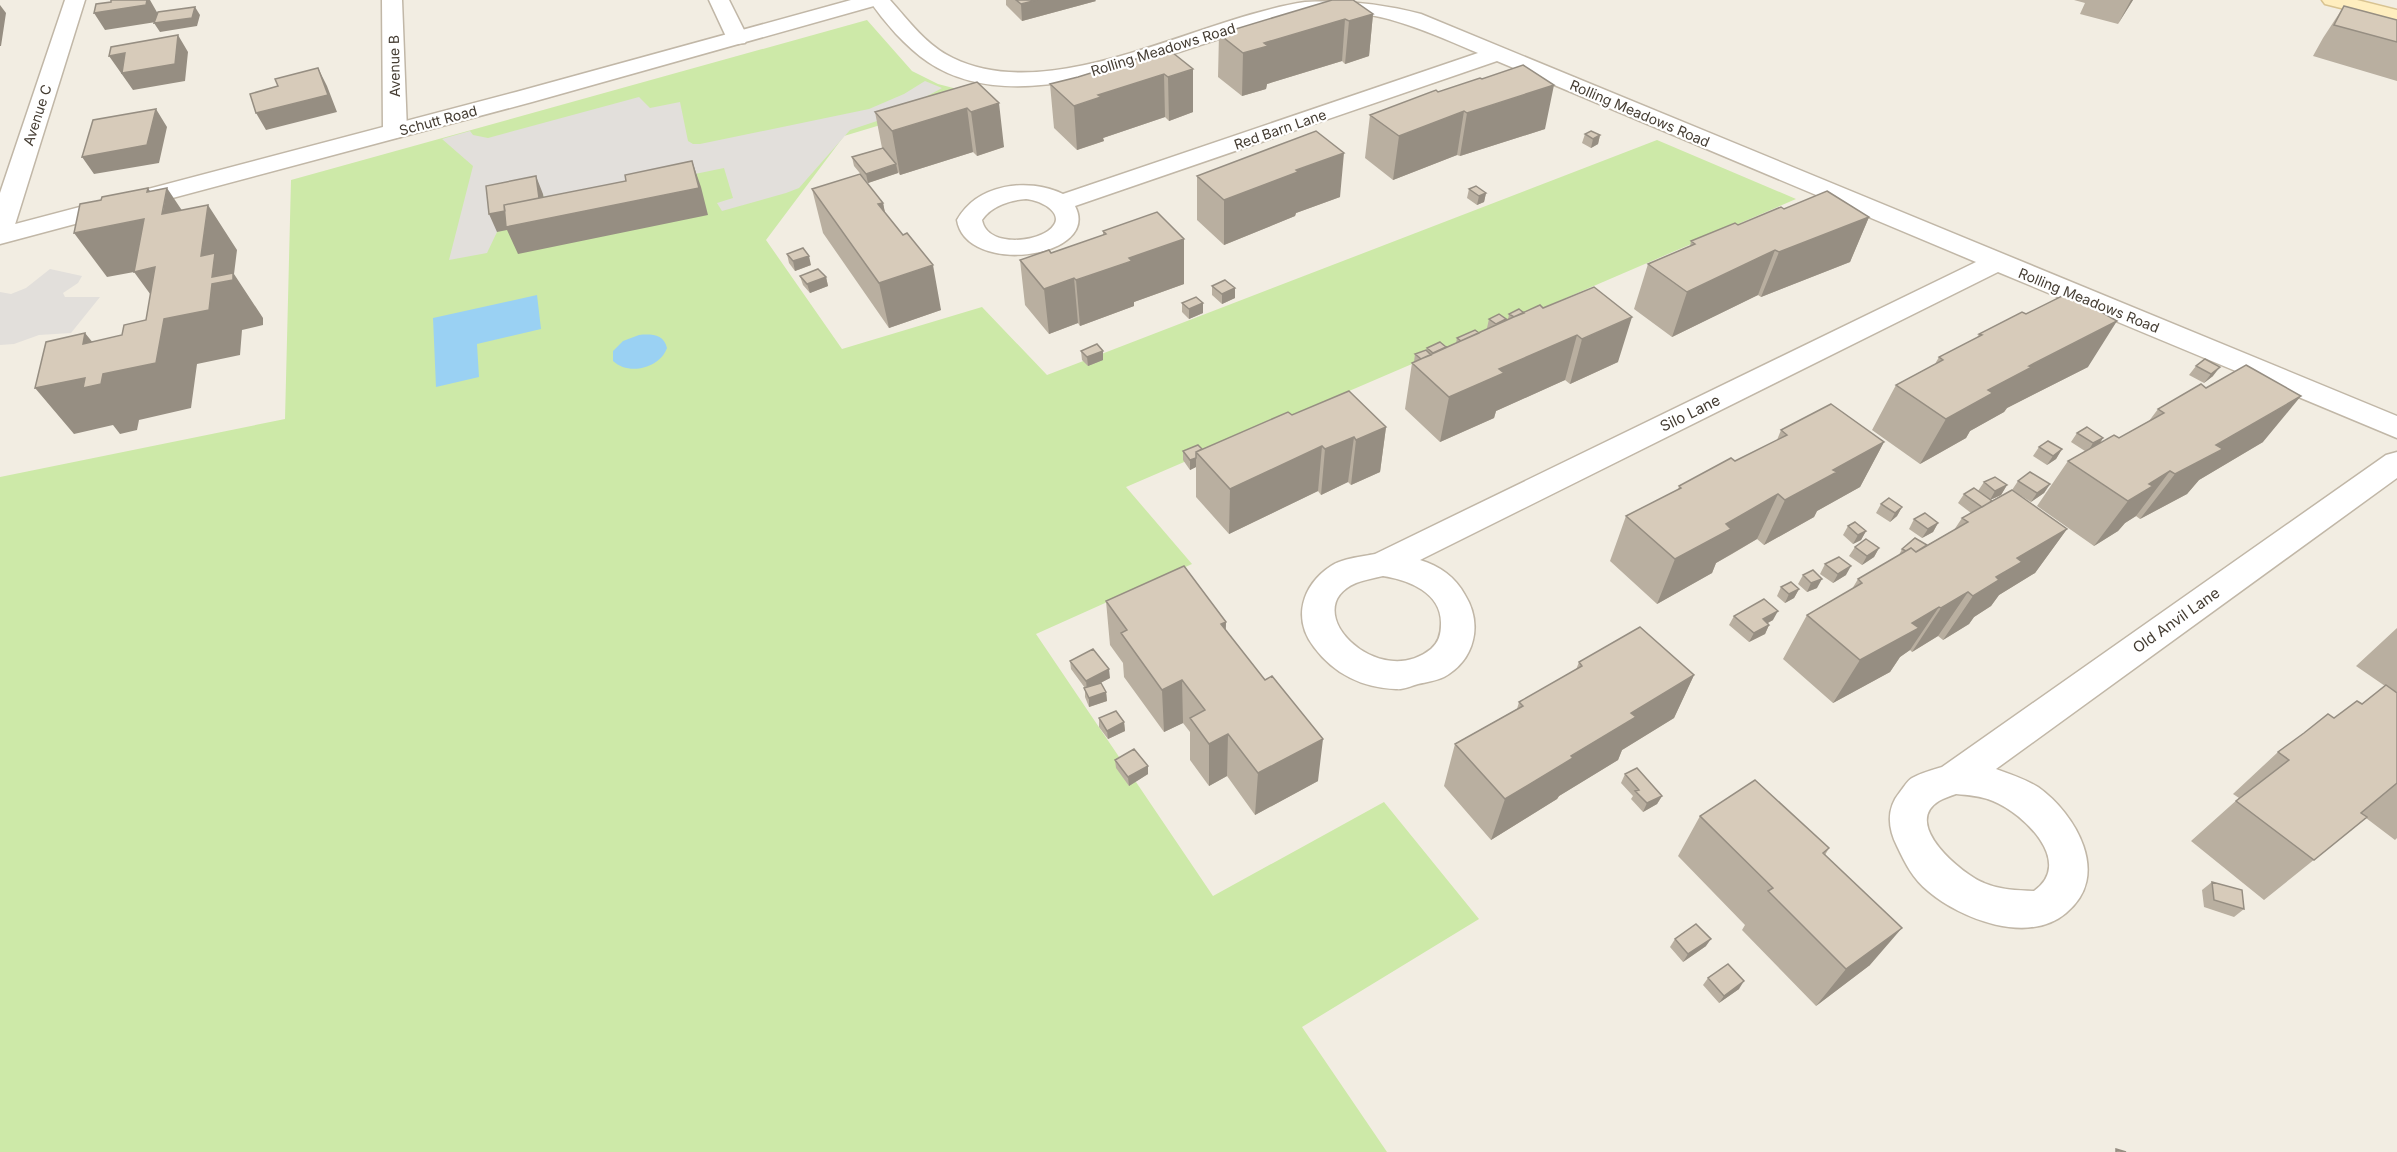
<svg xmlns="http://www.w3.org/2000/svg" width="2397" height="1152" viewBox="0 0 2397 1152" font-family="Inter,sans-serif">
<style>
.green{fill:#cde9a8}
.parking{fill:#e2dfdb}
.water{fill:#9ad1f3}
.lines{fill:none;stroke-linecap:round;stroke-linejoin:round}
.minor-casing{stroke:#c1b7a7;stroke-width:3}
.tertiary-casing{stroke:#c1b7a7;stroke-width:3}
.secondary-casing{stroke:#d8c391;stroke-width:3}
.minor{fill:#fff;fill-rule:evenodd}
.tertiary{fill:#fff;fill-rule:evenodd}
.secondary{fill:#ffeebf;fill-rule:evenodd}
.wall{fill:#b9afa0}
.shaded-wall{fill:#968e82}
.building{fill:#d7cbba;stroke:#968e82;stroke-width:1.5}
.labels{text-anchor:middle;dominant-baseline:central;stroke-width:4.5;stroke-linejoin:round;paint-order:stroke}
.far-street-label{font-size:14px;fill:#443c32;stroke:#fff}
.street-label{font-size:15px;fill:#443c32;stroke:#fff}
</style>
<rect width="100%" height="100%" fill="#f2ede2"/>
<path class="green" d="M867,20L912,71L938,84L980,95L844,136L766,240L842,349L982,307L1047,375L1657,140L1796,199L1126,487L1192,564L1036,634L1213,896L1384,802L1479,919L1302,1027L1387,1152H0V477L285,419L291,180Z"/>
<path class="parking" d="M925,81L942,88L889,117L850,130L799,188L786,193L722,211L717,203L733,198L724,168L545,205L543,194L494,204L497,232L487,253L449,260L473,166L442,139L470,131L473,135L488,138L639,97L650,108L680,102L688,141L693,144H700L869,109L904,94Z
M50,269L82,276L78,283L63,293L65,297H100L71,333L39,335L14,344L0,345V292L11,294L26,288Z"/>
<path class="water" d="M537,295L541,329L477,344L479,377L436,387L433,318Z
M639,335C651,334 664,334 667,348C660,368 629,376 613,361V351L623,341Z"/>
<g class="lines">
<g class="minor-casing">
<path id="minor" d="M65,0H85L13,231L9,236L0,239V193Z
M382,0H402L407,131L403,136L395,138L387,136L383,131Z
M709,0H729L748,38L745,43L737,44L729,43Z
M869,0H890C909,21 927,46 953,58C1053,107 1201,17 1305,2C1344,0 1384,4 1421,14L2397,416V438L1998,272L1420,560C1440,566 1455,577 1465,595C1483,624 1475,660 1444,677C1436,681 1426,682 1418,684C1411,686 1403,690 1396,689C1363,688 1334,674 1314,647C1292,619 1302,585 1331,566C1343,558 1361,557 1375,554L1976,262L1497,61L1075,206C1102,258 966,277 957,220C977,184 1028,177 1063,194L1478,53C1421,29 1367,3 1304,14C1285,18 1265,25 1247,30C1157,57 1015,121 928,62C906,47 884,22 869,0ZM1026,199C1041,200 1070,215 1048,231C1031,243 987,246 982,220C991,206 1011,200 1026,199ZM1383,576C1409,580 1442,593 1441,624C1441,634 1439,642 1431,649C1378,692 1295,609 1356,583C1364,580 1374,578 1383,576Z
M2397,452V478L1996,769C2010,774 2025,779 2038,787C2076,814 2112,876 2066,913C2028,945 1961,919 1928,891C1913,879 1905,863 1897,846C1888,828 1886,809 1900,792C1904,787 1907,781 1912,778C1921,773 1932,770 1942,767L2386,455ZM1956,794C1968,795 1981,796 1993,801C2023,813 2075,862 2034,891C2016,890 2000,890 1984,883C1962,874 1901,824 1939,801C1944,798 1950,796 1956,794Z"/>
</g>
<g class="tertiary-casing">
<path id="tertiary" d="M851,0H884L881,4L532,102L0,244V228L516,92Z"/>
</g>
<g class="secondary-casing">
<path id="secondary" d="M2322,0H2357L2397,10V22L2325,4Z"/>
</g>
<use href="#minor" class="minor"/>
<use href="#tertiary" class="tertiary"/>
<use href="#secondary" class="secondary"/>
</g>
<path class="wall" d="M1006,0H1095L1096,1L1022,21L1006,5Z
M2074,0H2133L2118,24L2080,14L2085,3Z
M2344,6L2397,20V81L2313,56L2323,38Z
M1373,14L1369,56L1345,64L1342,61L1267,84L1266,89L1242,96L1218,77L1219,34Z
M1168,49L1193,112L1169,121L1165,117L1103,138L1104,141L1077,150L1054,128L1050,84L1078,77Z
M977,82L1004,147L977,156L973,152L900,175L898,172V173L868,183L854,166L852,157L882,148L875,112Z
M1438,92L1545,129L1460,156L1457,155L1393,180L1365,158L1370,115Z
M1585,134L1600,135L1598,144L1591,148L1582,143Z
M1197,176L1340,197L1296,213L1295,216L1224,245L1197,220Z
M812,189L883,203L885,213L903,235L941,310L889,328L823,233Z
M1469,189L1486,193L1484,202L1477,205L1467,198Z
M1784,209L1869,217L1850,262L1761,297L1758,295L1672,337L1634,309L1648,264L1690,246L1691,241Z
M1103,231L1184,239V284L1134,302V306L1080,326L1078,323L1049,334L1025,305L1020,260L1051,253L1103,235Z
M787,254L811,265L795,271L789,263Z
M800,276L826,277L828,286L810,293L803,285Z
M1212,286L1235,288V298L1222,304L1212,295Z
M1182,303H1203V313L1189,319L1182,312Z
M1540,305L1618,362L1570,384L1565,380L1496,411L1494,418L1440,442L1405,409L1412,363L1414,362L1415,354L1426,351L1427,348L1446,347L1456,343L1457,338L1479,333L1488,329L1487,328L1489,319H1506V321L1508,320L1509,314L1524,313Z
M1979,334L2088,367L2007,408L2004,412L1970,431L1966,438L1920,464L1872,430L1896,385L1935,364L1939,357L1977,338Z
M1081,351H1103V360L1088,366L1082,360Z
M2205,359L2213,376L2204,383L2189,375L2196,366Z
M2158,409L2263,442L2199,480L2187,494L2140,519L2136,516L2125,523L2118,531L2094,546L2037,506L2068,461L2085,451L2071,442L2077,433L2103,438L2100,443L2119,438L2149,421Z
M1292,415L1386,427L1380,472L1351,485L1348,482L1321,495L1318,491L1229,534L1196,497V467L1190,470L1183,460V451L1202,449Z
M1781,430L1884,442L1860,487L1817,511L1814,517L1764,545L1757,539L1732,554L1716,563L1712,573L1657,604L1610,561L1626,516L1678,490L1679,486L1735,461L1777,440Z
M2039,447L2062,449L2056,459L2047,465L2033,456Z
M2018,481L2050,484L2044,493L2031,502L2018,494L2067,529L2035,573L1999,595L1991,606L1974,617L1969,624L1943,640L1938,636L1912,652L1910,650L1900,657L1890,672L1833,703L1783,659L1807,615L1852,589L1858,579L1899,555L1902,549L1927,545L1954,530L1962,518L1971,513L1958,503L1964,494L1978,491L1984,482L2007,485L2001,495L1990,500L1992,501L2012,490Z
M1881,504L1902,507L1897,516L1890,522L1876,513Z
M1914,519L1938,523L1933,532L1922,538L1909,529Z
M1848,526L1866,531L1861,540L1853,544L1843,535Z
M1855,547L1879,548L1874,557L1862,565L1849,556Z
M1825,564L1846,575L1833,583L1820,574Z
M1803,575L1817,588L1807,592L1798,584Z
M1781,587L1799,589L1794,598L1785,603L1777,596Z
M1106,601L1226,631L1318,781L1255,815L1227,776L1209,786L1190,760V732L1183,723L1164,732L1124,677L1123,663L1110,645Z
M1734,616L1773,620L1768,623L1769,625L1765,634L1749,642L1729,625Z
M2397,628V838L2395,840L2366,818L2264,900L2191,841L2239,798L2233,794L2278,752L2334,718L2362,704L2385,686L2356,666Z
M1070,661L1110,678L1100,683L1106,692L1107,701L1089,707L1085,697V688L1071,669Z
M1579,662L1694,675L1674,718L1622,750L1618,760L1559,796L1557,799L1491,840L1444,786L1455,744L1517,709L1519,702L1576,670Z
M1099,718L1124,722L1125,731L1108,739L1099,727Z
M1115,760L1148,774L1129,786L1116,768Z
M1625,774L1662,796L1657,804L1643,812L1631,799L1633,796L1621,783Z
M1700,816L1829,848L1825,855L1870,965L1816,1006L1742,930L1745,925L1678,856Z
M2212,882L2244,909L2234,917L2204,907L2202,890Z
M1675,939L1706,946L1683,962L1670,947Z
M1708,978L1739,989L1719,1003L1703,985Z"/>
<path class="shaded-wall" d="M147,0H150L158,14L156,22L105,30L94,13Z
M1037,0H1095L1096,1L1022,21L1021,4Z
M2131,0H2133L2118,24Z
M0,5L6,13L1,46H0Z
M195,7L200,15L197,26L160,32L154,23Z
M1373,14L1369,56L1345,64L1349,21Z
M1345,19L1342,61L1267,84L1266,89L1242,96L1243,53L1264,43Z
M178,35L188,52L185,81L133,90L109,56L125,53Z
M318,68L327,86L337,112L266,130L256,113Z
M1193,69V112L1169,121L1168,77Z
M1164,74L1165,117L1103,138L1104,141L1077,150L1074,106L1098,95Z
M1554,85L1545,129L1460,156L1467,113Z
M999,103L1004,147L977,156L971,112Z
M967,108L973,152L900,175L892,131Z
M156,109L167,127L159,163L94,174L82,157Z
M1464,111L1457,155L1393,180L1399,136Z
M1600,135L1598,144L1591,148L1593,139Z
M1344,153L1340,197L1296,213L1295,216L1224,245V200L1296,170Z
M692,161L701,187L708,215L518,254L507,230L497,232L489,214L536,176L543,194L547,219Z
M896,164L898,173L868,183L866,174Z
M148,188L163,211L167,188L197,233L193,258L147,192Z
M1486,193L1484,202L1477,205L1479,196Z
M883,203L892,247L878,204Z
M208,205L237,250L234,274L263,318V325L242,330L240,355L197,364L191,408L139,420L137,430L120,434L113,425L74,434L35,388L83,344L85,333L116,371L164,319L201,256Z
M1869,217L1850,262L1761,297L1779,252Z
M144,219L167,317L134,272L107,277L74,233Z
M1184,239V284L1134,302V306L1080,326L1076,280L1129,258Z
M1775,250L1758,295L1672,337L1687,292Z
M809,256L811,265L795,271L793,261Z
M933,265L941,310L889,328L879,283Z
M826,277L828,286L810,293L807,284Z
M1074,278L1078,323L1049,334L1044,289Z
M1235,288V298L1222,304V294Z
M1203,303V313L1189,319V309Z
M1632,317L1618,362L1570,384L1582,339Z
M2117,321L2088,367L2007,408L2004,412L1970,431L1966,438L1920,464L1946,419L1988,390L2029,366Z
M1577,335L1565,380L1496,411L1494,418L1440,442L1449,397L1499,369Z
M1103,351V360L1088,366L1087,357Z
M2220,367L2213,376L2204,383L2211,374Z
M2301,396L2263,442L2199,480L2187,494L2140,519L2175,474L2216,445Z
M1386,427L1380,472L1351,485L1356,440Z
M1354,437L1348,482L1321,495L1325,449Z
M2103,438L2097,447L2087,453L2093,443Z
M1884,442L1860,487L1817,511L1814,517L1764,545L1785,500L1833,470Z
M1322,446L1318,491L1229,534L1230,489Z
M2062,449L2056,459L2047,465L2053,456Z
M1196,458V467L1190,470V460Z
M2170,471L2136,516L2125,523L2118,531L2094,546L2128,501L2149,484Z
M2050,484L2044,493L2031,502L2037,493Z
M2007,485L2001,495L1990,500L1995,491Z
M1778,494L1757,539L1716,563L1712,573L1657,604L1675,559L1726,524Z
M1902,507L1897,516L1890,522L1895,513Z
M1938,523L1933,532L1922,538L1928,529Z
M2067,529L2035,573L1999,595L1991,606L1974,617L1969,624L1943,640L1973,596L1996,577L2017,558Z
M1866,531L1861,540L1853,544L1858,535Z
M1879,548L1874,557L1862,565L1867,556Z
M1851,566L1846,575L1833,583L1838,574Z
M1822,579L1817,588L1807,592L1811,583Z
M1799,589L1794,598L1785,603L1789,594Z
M1968,592L1938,636L1912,652L1941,608Z
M1939,607L1910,650L1900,657L1890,672L1833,703L1860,660L1912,623Z
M1778,611L1773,620L1758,628L1763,619Z
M1226,622L1225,665L1221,624Z
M1769,625L1765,634L1749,642L1754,633Z
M1109,669L1110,678L1087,690L1086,681Z
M1694,675L1674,718L1622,750L1618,760L1559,796L1557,799L1491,840L1505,799L1571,756L1631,713Z
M1182,680L1183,723L1164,732L1162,690Z
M1106,692L1107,701L1089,707V698Z
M1124,722L1125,731L1108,739L1107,731Z
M1228,734L1227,776L1209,786V744Z
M1323,739L1318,781L1255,815L1258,773Z
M1148,766V774L1129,786L1128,777Z
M1662,796L1657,804L1643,812L1647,803Z
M1902,928L1870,965L1816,1006L1846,969Z
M1711,939L1706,946L1683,962L1688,954Z
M1744,981L1739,989L1719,1003L1724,996Z"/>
<path class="building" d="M111,0H147L146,5L94,13L96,4L111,2Z
M1016,0H1037L1021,4Z
M1332,0H1353L1373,14L1349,21L1345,19L1264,43L1268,46L1243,53L1219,34Z
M2344,6L2397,20V42L2334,25Z
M195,7L192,18L154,23L158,12Z
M178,35L175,64L122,73L125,53L109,56L111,47Z
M1168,49L1193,69L1168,77L1164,74L1098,95L1101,97L1074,106L1050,84L1078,77Z
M1523,65L1554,85L1467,113L1464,111L1399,136L1370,115L1436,90L1438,92L1480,78L1482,79Z
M318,68L328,95L256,113L250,94L278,86L275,79Z
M977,82L999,103L971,112L967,108L892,131L875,112Z
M156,109L147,145L82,157L93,120Z
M1316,131L1344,153L1296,170L1298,172L1224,200L1197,176Z
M1591,131L1600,135L1593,139L1585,134Z
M883,148L896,164L866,174L852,157Z
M692,161L699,188L506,227L504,205L626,181L625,175Z
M860,174L883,203L878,204L903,235L907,233L933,265L879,283L812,189Z
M536,176L539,198L504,205L505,211L489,214L486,186Z
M1476,186L1486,193L1479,196L1469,189Z
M148,188L147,192L167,188L162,214L208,205L201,256L215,253L212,277L233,273V280L212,284L209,310L164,319L156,363L103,374L101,384L83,388L85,378L35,388L46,342L85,333L83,344L122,335L124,325L146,320L155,267L134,272L144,219L74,233L80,204L101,200L102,197Z
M1827,191L1869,217L1779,252L1775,250L1687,292L1648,264L1695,244L1691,241L1735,223L1738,225L1781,207L1784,209Z
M1157,212L1184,239L1129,258L1132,261L1076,280L1074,278L1044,289L1020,260L1049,250L1051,253L1106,234L1103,231Z
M803,248L809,256L793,261L787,254Z
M818,269L826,277L807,284L800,276Z
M1225,280L1235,288L1222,294L1212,286Z
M1594,287L1632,317L1582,339L1577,335L1499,369L1504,373L1449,397L1412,363L1540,305L1543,308Z
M2068,293L2117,321L2029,366L2032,367L1988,390L1993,393L1946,419L1896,385L1943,360L1939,357L1982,335L1979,334L2022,312L2026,314Z
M1196,297L1203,303L1189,309L1182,303Z
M1519,309L1524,313L1514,317L1509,314Z
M1499,314L1506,319L1496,324L1489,319Z
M1475,330L1479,333L1461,341L1457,338Z
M1440,342L1446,347L1433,353L1427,348Z
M1097,344L1103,351L1087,357L1081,351Z
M1426,350L1431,355L1421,359L1415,354Z
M2205,359L2220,367L2211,374L2196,366Z
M2246,365L2301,396L2216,445L2223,449L2175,474L2170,471L2149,484L2153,486L2128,501L2068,461L2114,435L2119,438L2164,413L2158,409L2201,384L2206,388Z
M1349,391L1386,427L1356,440L1354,437L1325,449L1322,446L1230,489L1196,452L1288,412L1292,415Z
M1831,404L1884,442L1833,470L1837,472L1785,500L1778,494L1726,524L1731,529L1675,559L1626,516L1681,488L1679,486L1731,458L1735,461L1787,435L1781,430Z
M2087,427L2103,438L2093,443L2077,433Z
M2048,441L2062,449L2053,456L2039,447Z
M1198,445L1202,449L1196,452V458L1190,460L1183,451Z
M2030,472L2050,484L2037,493L2018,481Z
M1995,477L2007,485L1995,491L1984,482Z
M1974,488L1992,501L1982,507L1964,494Z
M2012,490L2067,529L2017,558L2022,562L1996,577L1999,580L1973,596L1968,592L1941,608L1939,607L1912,623L1919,628L1860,660L1807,615L1862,583L1858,579L1911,548L1916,552L1968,522L1962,518Z
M1889,498L1902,507L1895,513L1881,504Z
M1925,513L1938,523L1928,529L1914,519Z
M1855,522L1866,531L1858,535L1848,526Z
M1915,538L1927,545L1916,552L1911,548L1906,551L1902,549Z
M1866,539L1879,548L1867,556L1855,547Z
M1839,557L1851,566L1838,574L1825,564Z
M1184,566L1226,622L1221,624L1265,680L1272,676L1323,739L1258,773L1228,734L1209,744L1190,718L1205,710L1182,680L1162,690L1121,633L1127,630L1106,601Z
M1813,570L1822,579L1811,583L1803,575Z
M1791,582L1799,589L1789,594L1781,587Z
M1764,599L1778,611L1763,619L1769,625L1754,633L1734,616Z
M1640,627L1694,675L1631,713L1636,717L1571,756L1573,758L1505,799L1455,744L1523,706L1519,702L1582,666L1579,662Z
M1093,649L1109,669L1086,681L1070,661Z
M1101,683L1106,692L1089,698L1084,688Z
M2386,685L2397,693V783L2361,813L2367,817L2314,860L2236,801L2289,760L2278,752L2304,733L2328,714L2334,718L2357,701L2362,704Z
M1116,711L1124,722L1107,731L1099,718Z
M1134,749L1148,766L1128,777L1115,760Z
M1637,768L1662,796L1647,803L1635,791L1639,790L1625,774Z
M1755,780L1829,848L1823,853L1902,928L1846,969L1768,891L1773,888L1700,816Z
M2212,882L2242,890L2244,909L2214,900Z
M1696,924L1711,939L1688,954L1675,939Z
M1728,964L1744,981L1724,996L1708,978Z
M2116,1149L2126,1152H2116Z"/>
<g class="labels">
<g class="far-street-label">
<text transform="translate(1163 49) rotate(-17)">Rolling Meadows Road</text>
<text transform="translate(394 66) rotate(-91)">Avenue B</text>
<text transform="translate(1640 113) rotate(23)">Rolling Meadows Road</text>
<text transform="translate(37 115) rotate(-72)">Avenue C</text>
<text transform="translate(438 120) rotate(-15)">Schutt Road</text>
<text transform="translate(1280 129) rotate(-19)">Red Barn Lane</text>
<text transform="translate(2089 300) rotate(22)">Rolling Meadows Road</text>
</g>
<g class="street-label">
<text transform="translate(1690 413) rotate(-26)">Silo Lane</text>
<text transform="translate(2176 620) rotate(-35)">Old Anvil Lane</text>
</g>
</g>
</svg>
